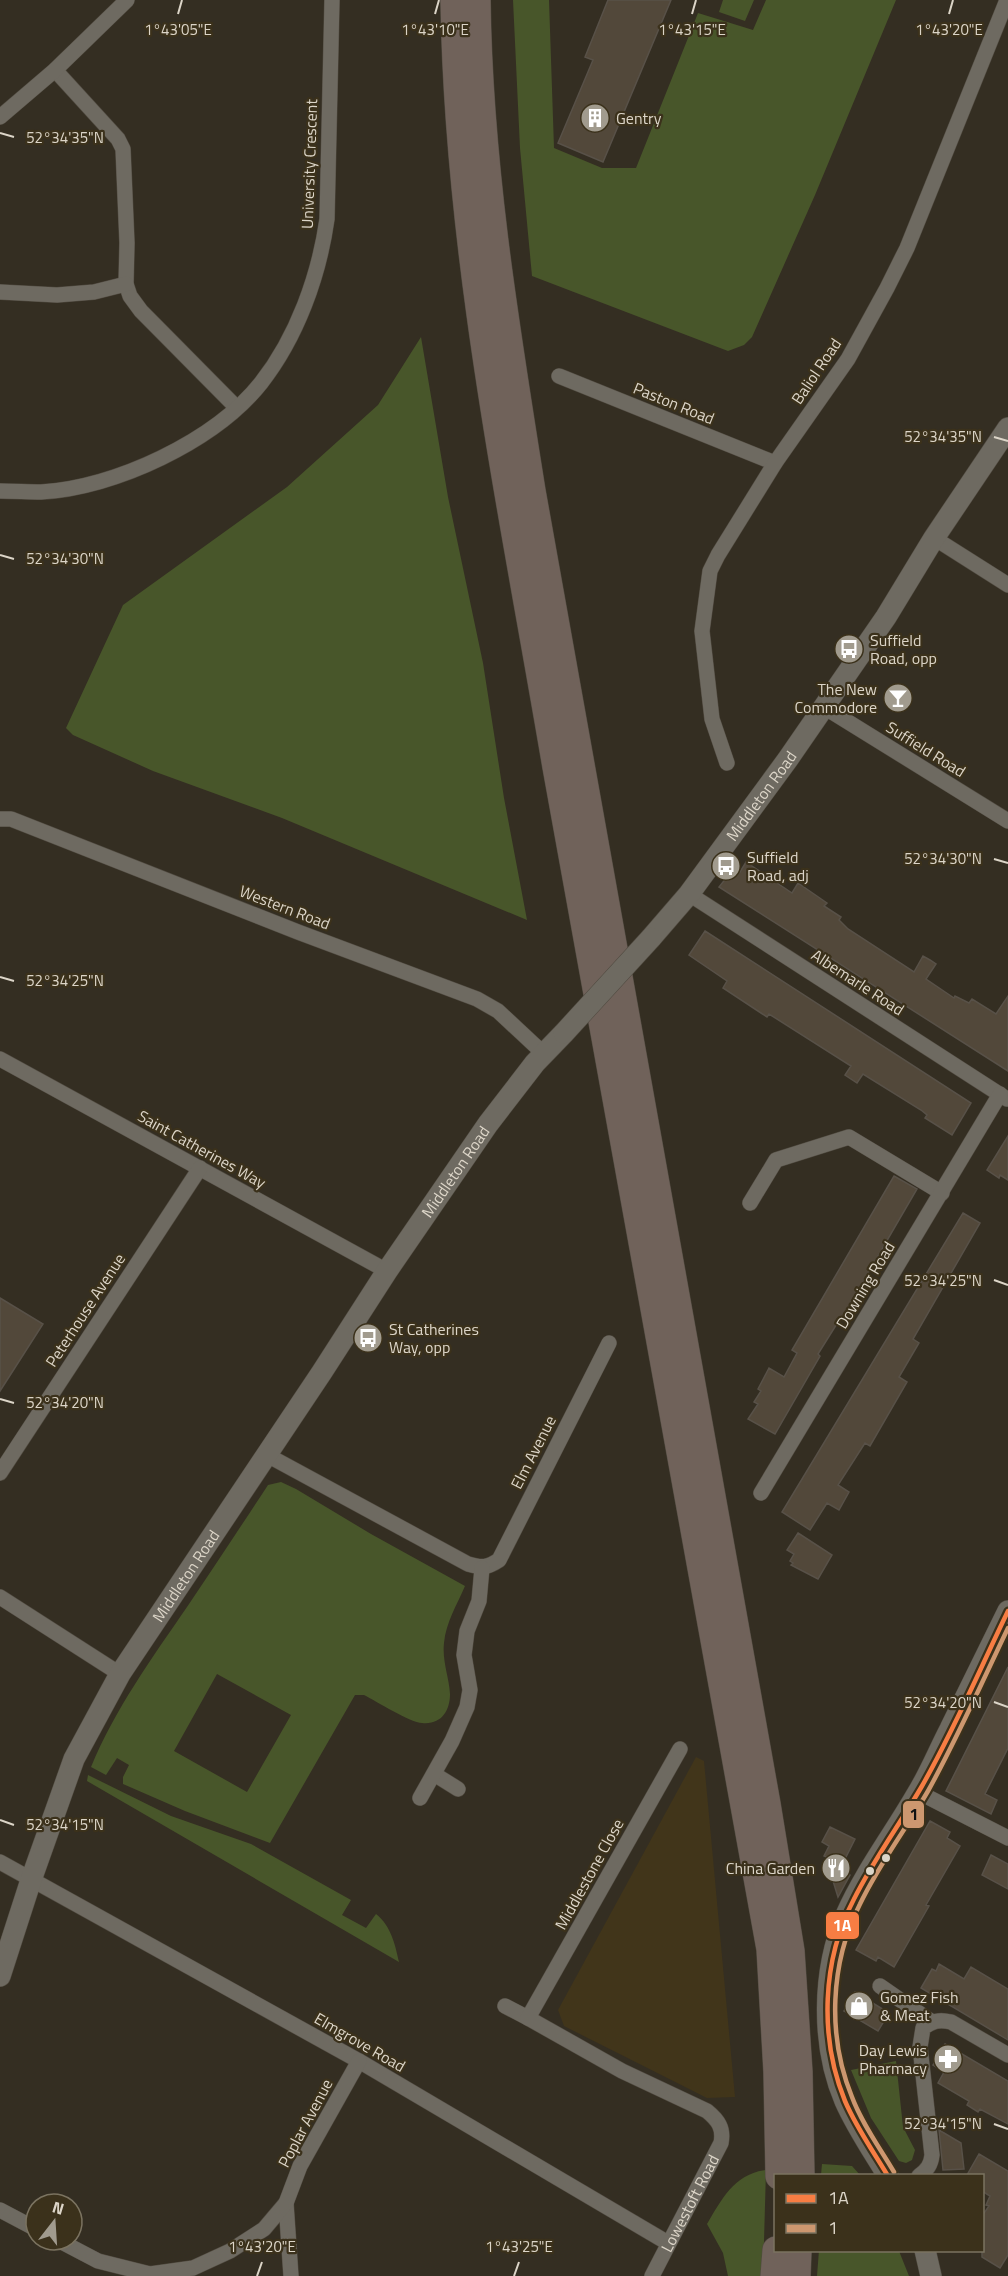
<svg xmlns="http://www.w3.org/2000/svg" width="1008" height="2276" viewBox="0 0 1008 2276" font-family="'Titillium Web',sans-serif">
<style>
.built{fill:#41351a}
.green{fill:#48562a;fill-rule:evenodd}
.building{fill:#52483a;stroke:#585148;stroke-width:1.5}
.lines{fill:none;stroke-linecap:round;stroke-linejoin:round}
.street-casing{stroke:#514b41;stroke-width:16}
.secondary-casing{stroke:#514b41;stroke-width:22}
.highway-casing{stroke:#514b41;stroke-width:28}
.street{stroke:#6e6a61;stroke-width:15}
.secondary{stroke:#6e6a61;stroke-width:21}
.highway{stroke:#70625a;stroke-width:27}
.secondary-bridge-casing{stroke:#514b41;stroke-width:22;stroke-linecap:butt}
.secondary-bridge{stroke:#6e6a61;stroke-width:21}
.bus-1-casing{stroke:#3b311b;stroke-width:9}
.bus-2-casing{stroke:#3b311b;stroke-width:9}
.bus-1{stroke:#f77d43;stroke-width:4.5}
.bus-2{stroke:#cd976f;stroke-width:4.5}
.ticks{fill:none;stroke:#dcd5c8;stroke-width:2}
.bus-dot{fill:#dcd5c8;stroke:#3b311b;stroke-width:2}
.labels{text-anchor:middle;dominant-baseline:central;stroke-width:4.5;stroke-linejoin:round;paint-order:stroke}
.poi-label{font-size:16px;fill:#dcd5c8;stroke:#3b311b;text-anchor:start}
.street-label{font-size:16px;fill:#dcd5c8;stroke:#3b311b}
.ticks-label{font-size:15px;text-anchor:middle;fill:#dcd5c8;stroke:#3b311b;stroke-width:4.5;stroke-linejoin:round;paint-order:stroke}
.line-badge{stroke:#3b311b;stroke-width:2}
.badge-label{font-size:16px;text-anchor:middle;font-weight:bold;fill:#fff}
.pale-badge-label{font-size:16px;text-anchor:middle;font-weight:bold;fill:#111}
</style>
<rect width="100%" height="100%" fill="#342e22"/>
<path class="built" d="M696,1757L704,1761L735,2097L707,2098L564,2026L558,2010Z"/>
<path class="green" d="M513,0H549L554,148L602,168H636L698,13L753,30L766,0H896L815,195L752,337L744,345L728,351L532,276L520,148Z
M723,0H754L745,21L719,12Z
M421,337L448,497L483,663L504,798L527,920L282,818L153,771L73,735L66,728L123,605L287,487L378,405Z
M281,1482L296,1489L371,1534L465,1586C457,1605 446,1622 444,1643C442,1661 449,1677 450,1694C450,1711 441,1725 422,1723C411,1723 376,1701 364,1695H355L270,1843L185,1811L123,1784V1777L129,1765L117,1758L106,1775L91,1767C115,1709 152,1658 187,1607C214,1567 241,1526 268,1485ZM217,1674L291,1715L247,1792L174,1751Z
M88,1775L171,1816L251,1844L351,1900L342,1915L366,1928L376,1914C391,1926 395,1944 399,1962L87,1781Z
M896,2061L903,2127L915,2150L912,2160L906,2163L899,2161L871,2118L851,2070Z
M822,2164L852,2166L860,2175H821Z
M766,2170L763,2276H728L723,2253L707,2224C722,2199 734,2174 766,2170Z
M819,2250L899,2251L909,2276H817Z"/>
<path class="building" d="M608,0H671L603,162L558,143L593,60L585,57Z
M746,862L792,893L798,883L827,903L824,906L841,917L839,920L848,929L914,972L923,956L930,960L936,964L926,979L954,998L955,996L969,1003L972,999L996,1014L1008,996V1071L719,887L734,868L740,872Z
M705,931L971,1103L952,1135L925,1118L927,1115L921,1110L863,1074L857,1083L845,1075L851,1066L769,1014L767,1017L723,988L727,981L689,955Z
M1008,1136V1180L1000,1175L999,1178L987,1170Z
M894,1176L917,1189L839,1323L838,1322L818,1354L820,1356L775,1434L748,1419L758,1404L754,1402L761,1391L758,1389L769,1368L784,1377L797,1353L792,1350Z
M963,1213L980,1223L913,1339L919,1343L899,1377L907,1382L870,1446L865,1443L838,1485L849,1492L839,1510L827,1503L810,1530L782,1512Z
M0,1298L43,1324L0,1391Z
M798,1533L832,1555L818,1579L791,1565L793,1563L790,1561L794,1554L787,1550Z
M1008,1667V1748L985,1794L997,1800L991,1814L946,1791Z
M930,1821L950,1832L947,1838L960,1846L926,1905L929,1906L894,1967L878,1957L876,1961L856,1950Z
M830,1827L855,1839L842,1865L824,1856L829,1846L822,1842Z
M991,1855L1008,1864V1889L982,1875Z
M828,1865L850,1875L838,1897Z
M939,1964L964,1979L971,1967L1008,1989V2040L921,1988L932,1969L936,1971Z
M855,1992L889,2013L878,2031L844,2011Z
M945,2044L1008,2081V2124L980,2109L978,2112L967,2105L969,2101L938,2083L944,2072L933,2065Z
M939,2130L961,2143L964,2169L943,2170Z
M979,2154L1008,2171V2255L1000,2268L982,2257V2216L989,2206L986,2205L990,2196L982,2191V2175H967Z"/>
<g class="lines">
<g class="street-casing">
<g id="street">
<path d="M55,70L118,139L123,149L127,243L126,284L130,296L141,311L236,407"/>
<path d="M0,117L55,70L127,0"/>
<path d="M0,292L57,295L94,292L126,284"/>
<path d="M559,376L775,463"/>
<path d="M0,491C14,491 28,492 41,492C115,488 215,441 261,383C297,337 319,276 327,219L332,0"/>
<path d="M934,538L1008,585"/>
<path d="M824,707L1008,821"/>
<path d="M727,763L712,719L702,631L710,571L718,555L775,463L848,359L887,288L907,248L1007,0"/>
<path d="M0,819H11L298,932L477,999L498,1011L543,1053"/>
<path d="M689,894L1007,1099"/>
<path d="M0,1059L387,1271"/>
<path d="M750,1203L776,1160L849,1137L942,1193"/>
<path d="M267,1455L468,1564C482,1568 487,1568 499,1560L609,1343"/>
<path d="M0,1473L200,1168"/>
<path d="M761,1493L1000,1094"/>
<path d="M0,1597L120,1674"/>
<path d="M434,1774L458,1789"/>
<path d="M918,1792L1008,1838"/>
<path d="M420,1798L452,1741L467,1707L470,1690L464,1655L467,1631L479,1601L482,1568"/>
<path d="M0,1862L359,2061L668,2243"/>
<path d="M880,1986L932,2022"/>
<path d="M505,2006L528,2018"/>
<path d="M919,2176C927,2170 931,2165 932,2155L920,2047L923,2028C933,2021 939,2019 951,2022L1008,2055"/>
<path d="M286,2203L291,2276"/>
<path d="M0,2210L36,2229"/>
<path d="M58,2240L98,2261L150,2274L193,2268L230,2251L264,2229L286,2203L300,2166L359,2061"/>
<path id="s1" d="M652,2276L721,2143C724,2128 718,2120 707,2111L622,2071L528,2018L680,1749"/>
</g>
</g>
<g class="secondary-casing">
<g id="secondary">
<path id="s2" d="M651,938L689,894L788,759L886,617L934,538L1008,428"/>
<path id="s3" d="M0,1976L31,1880L74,1759L120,1674L322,1372L387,1271L488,1124L535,1063L564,1033"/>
<path d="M888,2176C873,2151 857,2128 845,2101C821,2045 822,1971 846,1915C865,1872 894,1834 917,1794C930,1773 939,1750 950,1729C969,1690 989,1650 1008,1611"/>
<path d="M925,2250L931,2276"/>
</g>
</g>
<g class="highway-casing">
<path id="highway" d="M454,0C458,258 513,513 556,767C624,1161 695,1555 770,1949L777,2072L779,2176
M477,0C479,165 506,328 532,491L767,1804L791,1951L799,2072L801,2176
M774,2276L776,2250
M797,2276L798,2250"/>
</g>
<use href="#street" class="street"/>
<use href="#secondary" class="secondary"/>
<use href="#highway" class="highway"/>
<g class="secondary-bridge-casing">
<path id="secondary-bridge" d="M564,1033L651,938"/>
</g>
<use href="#secondary-bridge" class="secondary-bridge"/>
<g class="bus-1-casing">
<path id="bus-1" d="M888,2176C873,2151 856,2127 845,2101C819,2037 822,1960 854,1899C874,1859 900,1824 922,1786C954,1730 980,1669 1008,1611"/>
</g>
<g class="bus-2-casing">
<path id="bus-2" d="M894,2172C880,2148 862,2124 852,2097C827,2036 830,1963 860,1904C879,1864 906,1829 928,1791C957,1739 982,1682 1008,1628"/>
</g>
<use href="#bus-1" class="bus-1"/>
<use href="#bus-2" class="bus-2"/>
</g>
<path class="ticks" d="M178,14L182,0M435,14L439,0M692,14L696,0M949,14L953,0M0,133L14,137M994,437L1008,441M0,555L14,559M994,859L1008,863M0,977L14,981M994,1280L1008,1285M0,1399L14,1403M994,1702L1008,1707M0,1820L14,1825M994,2124L1008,2129M257,2276L262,2262M514,2276L519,2262"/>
<defs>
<g id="building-disc" transform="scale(1.5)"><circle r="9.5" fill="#a19b8e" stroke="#3b311b"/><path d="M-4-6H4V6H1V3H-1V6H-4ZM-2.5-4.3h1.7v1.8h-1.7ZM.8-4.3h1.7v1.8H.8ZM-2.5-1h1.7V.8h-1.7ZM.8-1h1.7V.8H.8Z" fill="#fff"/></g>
<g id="bus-disc" transform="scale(1.5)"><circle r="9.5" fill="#a19b8e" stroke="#3b311b"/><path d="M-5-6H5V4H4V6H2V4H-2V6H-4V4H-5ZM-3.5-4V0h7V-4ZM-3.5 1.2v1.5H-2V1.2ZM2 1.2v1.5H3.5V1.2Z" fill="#fff"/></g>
<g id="bar-disc" transform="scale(1.5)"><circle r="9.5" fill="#a19b8e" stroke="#3b311b"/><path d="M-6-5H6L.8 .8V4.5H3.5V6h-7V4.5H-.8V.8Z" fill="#fff"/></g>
<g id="restaurant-disc" transform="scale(1.5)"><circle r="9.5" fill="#a19b8e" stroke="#3b311b"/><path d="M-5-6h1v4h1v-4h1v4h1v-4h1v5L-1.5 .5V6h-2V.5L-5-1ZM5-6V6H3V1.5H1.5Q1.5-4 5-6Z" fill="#fff"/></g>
<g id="shop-disc" transform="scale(1.5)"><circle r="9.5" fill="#a19b8e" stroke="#3b311b"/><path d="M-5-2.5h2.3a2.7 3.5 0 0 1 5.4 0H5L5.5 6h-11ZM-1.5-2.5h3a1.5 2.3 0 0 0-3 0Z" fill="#fff"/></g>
<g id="pharmacy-disc" transform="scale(1.5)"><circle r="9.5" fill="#a19b8e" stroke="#3b311b"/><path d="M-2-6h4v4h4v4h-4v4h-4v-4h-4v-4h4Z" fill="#fff"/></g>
</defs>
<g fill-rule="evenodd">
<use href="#building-disc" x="595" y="118"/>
<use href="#bus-disc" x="849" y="649"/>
<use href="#bar-disc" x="898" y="698"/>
<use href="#bus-disc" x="726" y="866"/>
<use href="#bus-disc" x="368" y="1338"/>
<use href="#restaurant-disc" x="836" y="1868"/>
<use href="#shop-disc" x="859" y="2006"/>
<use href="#pharmacy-disc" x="948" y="2059"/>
</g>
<g class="bus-dot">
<circle cx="886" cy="1858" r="5"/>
<circle cx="870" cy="1871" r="5"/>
</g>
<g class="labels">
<g class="poi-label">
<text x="616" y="118">Gentry</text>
<text x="870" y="640">Suffield<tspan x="870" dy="18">Road, opp</tspan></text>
<text x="877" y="689" text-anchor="end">The New<tspan x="877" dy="18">Commodore</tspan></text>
<text x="747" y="857">Suffield<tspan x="747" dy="18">Road, adj</tspan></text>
<text x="389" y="1329">St Catherines<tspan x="389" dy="18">Way, opp</tspan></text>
<text x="815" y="1868" text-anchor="end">China Garden</text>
<text x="880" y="1997">Gomez Fish<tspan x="880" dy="18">&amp; Meat</tspan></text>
<text x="927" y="2050" text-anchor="end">Day Lewis<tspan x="927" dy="18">Pharmacy</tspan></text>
</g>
<g class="street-label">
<text transform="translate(309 164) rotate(-88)">University Crescent</text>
<text transform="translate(816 371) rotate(-56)">Baliol Road</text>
<text transform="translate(674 403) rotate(22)">Paston Road</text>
<text transform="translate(926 749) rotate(32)">Suffield Road</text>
<text stroke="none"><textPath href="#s2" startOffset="180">Middleton Road</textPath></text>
<text transform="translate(285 907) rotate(21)">Western Road</text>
<text transform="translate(858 982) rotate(33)">Albemarle Road</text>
<text transform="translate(202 1149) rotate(29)">Saint Catherines Way</text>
<text stroke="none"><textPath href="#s3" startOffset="930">Middleton Road</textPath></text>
<text transform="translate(865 1285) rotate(-59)">Downing Road</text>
<text transform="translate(85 1310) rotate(-57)">Peterhouse Avenue</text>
<text transform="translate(533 1452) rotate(-63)">Elm Avenue</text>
<text stroke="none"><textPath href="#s3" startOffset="444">Middleton Road</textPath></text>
<text transform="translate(589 1874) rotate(-61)">Middlestone Close</text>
<text transform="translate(360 2042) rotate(30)">Elmgrove Road</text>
<text transform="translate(305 2123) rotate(-62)">Poplar Avenue</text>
<text stroke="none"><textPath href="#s1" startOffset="82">Lowestoft Road</textPath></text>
</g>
</g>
<g class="ticks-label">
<text x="178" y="35">1°43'05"E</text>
<text x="435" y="35">1°43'10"E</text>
<text x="692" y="35">1°43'15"E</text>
<text x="949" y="35">1°43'20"E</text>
<text x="65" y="143">52°34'35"N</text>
<text x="943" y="442">52°34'35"N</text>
<text x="65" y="564">52°34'30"N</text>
<text x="943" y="864">52°34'30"N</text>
<text x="65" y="986">52°34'25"N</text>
<text x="943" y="1286">52°34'25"N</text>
<text x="65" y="1408">52°34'20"N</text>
<text x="943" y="1708">52°34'20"N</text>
<text x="65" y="1830">52°34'15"N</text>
<text x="943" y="2129">52°34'15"N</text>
<text x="262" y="2252">1°43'20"E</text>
<text x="519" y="2252">1°43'25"E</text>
</g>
<g class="line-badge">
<rect x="902" y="1800" width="23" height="29" rx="6" fill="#cd976f"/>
<rect x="825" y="1911" width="35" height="29" rx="6" fill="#f77d43"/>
</g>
<g class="badge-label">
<text x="842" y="1931">1A</text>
</g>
<g class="pale-badge-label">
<text x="914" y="1820">1</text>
</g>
<rect x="774" y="2174" width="210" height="78" fill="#3b311b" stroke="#7b7360" stroke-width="1.5"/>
<rect x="786" y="2194" width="30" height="9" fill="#f77d43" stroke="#7b7360" stroke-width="1.5"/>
<text x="828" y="2204" font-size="18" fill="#dcd5c8">1A</text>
<rect x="786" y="2224" width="30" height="9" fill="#cd976f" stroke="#7b7360" stroke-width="1.5"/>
<text x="828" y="2234" font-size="18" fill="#dcd5c8">1</text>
<g transform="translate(54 2222) rotate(17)"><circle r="28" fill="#3b311b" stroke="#7b7360" stroke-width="1.5"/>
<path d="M0-4.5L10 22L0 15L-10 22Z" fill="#a19b8e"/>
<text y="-9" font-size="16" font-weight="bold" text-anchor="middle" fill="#dcd5c8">N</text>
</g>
</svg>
